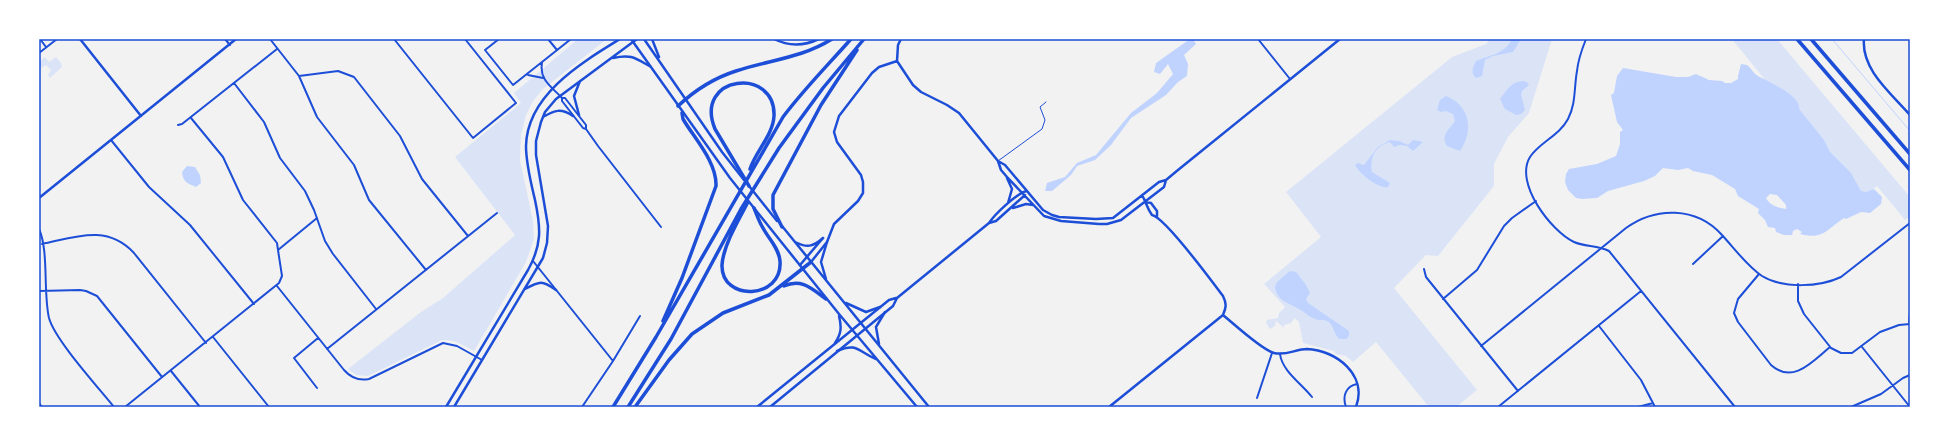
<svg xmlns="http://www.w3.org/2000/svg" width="1949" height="446" viewBox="0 0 1949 446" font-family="Ubuntu,sans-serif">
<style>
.green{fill:#dbe4f7}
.water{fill:#bfd3fe;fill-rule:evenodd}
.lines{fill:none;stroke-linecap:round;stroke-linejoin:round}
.stream{stroke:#bfd3fe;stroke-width:1}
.service{stroke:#1d4ed8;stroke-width:1}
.minor{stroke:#1d4ed8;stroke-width:2}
.tertiary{stroke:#1d4ed8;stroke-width:2.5}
.secondary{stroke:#1d4ed8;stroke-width:2.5}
.motorway{stroke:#1d4ed8;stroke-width:3.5}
.neatline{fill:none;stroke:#1d4ed8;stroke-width:1.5}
</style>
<rect width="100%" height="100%" fill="#f2f2f2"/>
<path class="green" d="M578,39H607L543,89L533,101L526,115L521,135L520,160L533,221L534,239L526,262L474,351C463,345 454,339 442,340L368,376L356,375L348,369L421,312L443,298L515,235L455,157L521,103L514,93Z
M1490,39H1552L1529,113L1508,137L1494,164V186L1438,256L1426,255L1394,288L1477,390L1456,407H1429L1376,342L1353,362L1346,356L1336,354L1334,351L1303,343L1299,322L1295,318L1291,323L1284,325V328L1276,321L1275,326L1270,329L1266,323L1267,320L1278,318L1279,313L1285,307L1264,284L1321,237L1286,192L1452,57L1486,44Z
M1732,39H1777L1910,197V216L1905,220L1877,186L1861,199Z
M45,57L49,62L56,57L61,63L62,67L50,78L48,75L51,70L46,65L39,69V62Z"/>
<path class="water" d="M1190,39H1193L1196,44L1184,55L1188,64L1187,76L1178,82L1166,95L1131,118L1111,145L1095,160L1077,166L1071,175L1052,191H1045L1047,183L1065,177L1077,163L1096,155L1131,113L1157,93L1173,74L1168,64L1160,74L1154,72L1156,63Z
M1512,39H1521L1513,52L1493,56L1485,60L1482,76L1476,78C1470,73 1473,67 1476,61C1490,55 1505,54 1512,39Z
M1741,64L1747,65C1751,68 1753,73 1758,76C1767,81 1802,96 1799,109L1824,140L1830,152L1851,173L1861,191L1866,192L1874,189L1882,197L1881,204L1870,213L1861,212L1846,219L1844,218C1826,230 1823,240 1800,234L1802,232L1797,229L1793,231L1792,235H1784L1776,232L1775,228L1768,227L1765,220L1758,213L1759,209L1738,196L1735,189L1712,175L1693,171L1688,168L1678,170L1663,168L1655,176L1644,181L1608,191L1597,198L1582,199L1576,198L1568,190L1565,182L1566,174L1569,169L1597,164L1616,156L1620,144V132L1623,130L1617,122L1611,95L1614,93L1617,76L1623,68L1676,77H1688L1696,74L1709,80L1722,81L1725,83H1731L1738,79V76ZM1770,194L1777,195L1786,205V209C1779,208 1770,206 1766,198Z
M1523,81L1527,82L1529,85L1522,91L1521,95L1525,110L1521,114L1516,115L1505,109L1500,99C1506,91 1512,81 1523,81Z
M1446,96C1470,105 1474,131 1460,151L1447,146C1440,135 1449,130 1455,121L1453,114L1446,111L1441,112L1437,110L1440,100Z
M1390,140L1399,141L1408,145L1413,140L1423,142L1413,151L1407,146L1399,145L1394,147L1390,142C1376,145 1369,158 1372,172L1390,183L1388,187C1378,189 1359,173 1355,165L1358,163L1364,165L1378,147Z
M187,166L195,167L200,175L201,183L196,187C187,183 183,182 182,172Z
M1290,271L1296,272L1306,285L1310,293L1306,299L1308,303L1349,331V336L1346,339H1339C1334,334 1333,323 1327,321C1324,319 1319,321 1315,319C1309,317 1305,312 1299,309C1289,303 1277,301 1275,287L1277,282Z"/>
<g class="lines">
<path class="stream" d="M1832,39L1910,131"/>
<path class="service" d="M998,161L1042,129L1045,120L1040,107L1046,102"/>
<path class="minor" d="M40,39L46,47
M225,39L230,45
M270,39L299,76L317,117L354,165L369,200L426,270
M394,39L473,138L516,103L465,39
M499,39L485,50L513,85L571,39
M548,39L557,50
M1258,39L1290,79
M1586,39C1582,49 1578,60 1577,71C1574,87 1576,104 1568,119C1559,136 1540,142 1530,157C1514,183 1551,231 1574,242C1585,247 1598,245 1609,251L1735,407
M39,53L57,39
M542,63C539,80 552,87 562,98V101L583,128L586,129
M528,75L543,78
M299,76L338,71L354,77L400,136L422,179L468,236
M234,83L264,122L280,158L305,191L314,210L325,241L333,254L376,309
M562,98H565L586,125V129L598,146L661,227
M191,118L223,157L243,200L277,243L278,250
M178,125L182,124L277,49
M111,140L149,187L190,225L254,304
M39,229C49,251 43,292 49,318C55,340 98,387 114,407
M42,244C76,237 107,224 134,253L206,343
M533,261L613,361L582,407
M1693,264L1723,236
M1424,269L1426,277L1518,391
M1759,274L1738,299L1734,313L1738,322L1771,365C1793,385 1813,361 1830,347
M1798,284V301L1804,314L1831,348L1841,353H1852L1880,332L1899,325L1910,324
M277,286L344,370C351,378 359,381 369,379L443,343L457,346L482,360
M39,291L80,290L86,291L97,296L162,377
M1443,299L1477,270L1504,226L1512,218L1536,201
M1909,324L1910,312
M1599,326L1641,380L1655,407
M213,337L269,407
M1481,346L1626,228C1655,207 1696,206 1722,235C1734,248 1747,266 1762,276C1783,289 1820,287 1841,277L1910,223
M1862,347L1910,407
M327,349L497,213
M1280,354C1282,371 1302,384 1312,397
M613,361L640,316
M171,371L200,407
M317,388L294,358L318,338
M1257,398L1272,353
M39,403L42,407
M125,407L279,283L282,276L278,250L317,218
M1346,407C1342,396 1346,386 1357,384
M1498,407L1641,291
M1638,407L1653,403
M1851,407L1881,394L1903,378L1910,375"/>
<path class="tertiary" d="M80,39L141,116
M774,39C790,47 804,46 819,39
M1864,39C1861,70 1892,94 1910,115
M897,61L913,85L921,92L947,105L959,113L998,161L1001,170L1007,177L1044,216L1061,221L1099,224H1107L1121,220L1164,187L1166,180L1178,170L1340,39
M897,61L898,45L901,39
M998,161L1005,165L1043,210L1052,215L1059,217L1096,219L1113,218L1159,182L1166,180
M1007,178L1012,189L1008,203
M39,198L236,39
M1146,202L1151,203L1157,211V216
M1013,208L1026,204L1033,205
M989,223L996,221L1025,195
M811,262L827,242L834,224L858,201L863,193V182L861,175L837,142L834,132L839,116L872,73L879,67L897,61
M800,265L823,238
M1223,315C1234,324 1262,350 1274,353C1286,356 1296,349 1307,349C1336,350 1368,375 1356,407
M757,407L889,300L896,298
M770,407L893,306L897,298L989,223C995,214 1015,195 1026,191
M1109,407L1223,315C1226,308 1227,304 1223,296C1213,283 1165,217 1152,215C1147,208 1146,202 1142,195"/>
<path class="secondary" d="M631,39L730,178L839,314L917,407
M644,39L722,152L744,180
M652,39L659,57
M613,58C632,54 635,58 651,67
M579,115L574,96L580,81
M543,117C555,110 561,108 573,116
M749,186L777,221
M782,226L929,407
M795,242C807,248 813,247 823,238
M826,279L821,262L827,242
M525,289C540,281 542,280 556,290
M846,303L866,312L880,307
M835,343C841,334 842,328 839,316
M879,344L876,327L885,312
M837,351C858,342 858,352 876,359
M446,407L528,270C542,245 541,228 535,200C531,183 526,164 526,146C527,95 581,63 620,39
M454,407L543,258L547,243L548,226L536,155V141L541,122L545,112L556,99L637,39"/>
<path class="motorway" d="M1797,39L1910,170
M1811,39L1910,154
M678,106C694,91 714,78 736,71C769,60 802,58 832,39
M749,186L715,129C693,75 776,66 774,116C773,135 756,151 750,169
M748,202C739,219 723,246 722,265C721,302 783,300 780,261C779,248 768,238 763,228C759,222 757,215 754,208
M782,227L773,209V195L821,105L857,50
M784,286C802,278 812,289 826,299
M663,321L682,278L716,186C717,162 694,138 683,119L682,113
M613,407L656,337L783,117C804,89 828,65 851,39
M628,407L671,339L741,209L779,148L823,88L864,39
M635,407L669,360L692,334L723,313L769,295L811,262"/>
</g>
<rect width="1949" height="446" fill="none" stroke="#ffffff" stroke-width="80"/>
<rect x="40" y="40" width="1869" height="366" class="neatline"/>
</svg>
